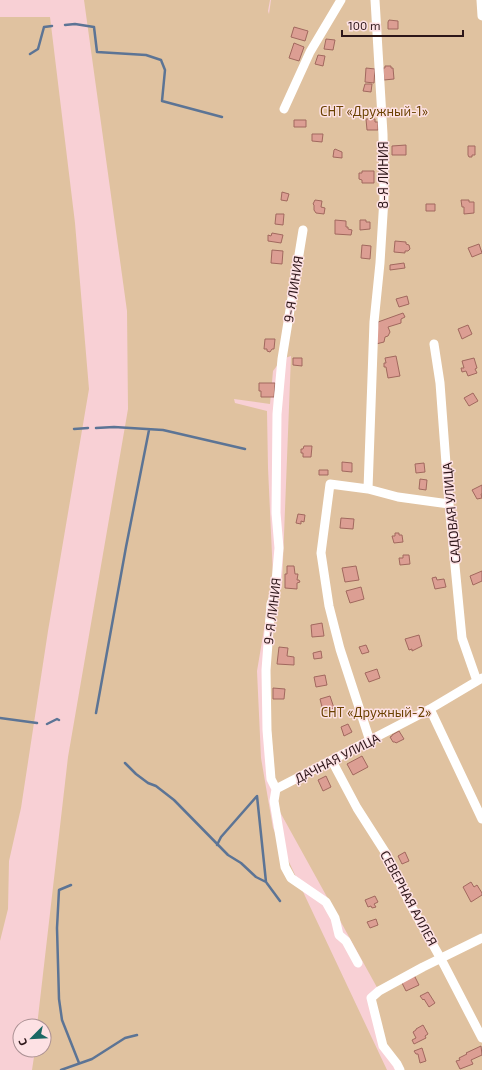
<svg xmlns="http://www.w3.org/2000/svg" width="482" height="1070" viewBox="0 0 482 1070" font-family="'Exo 2',sans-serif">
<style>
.green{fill:#e0c2a0}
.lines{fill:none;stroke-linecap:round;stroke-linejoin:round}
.stream{stroke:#5c7495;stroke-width:2.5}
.building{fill:#dc9e93;stroke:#a1685e}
.street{stroke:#fff;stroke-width:9}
.labels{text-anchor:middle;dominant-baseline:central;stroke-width:3;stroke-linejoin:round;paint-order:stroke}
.park-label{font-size:13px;fill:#6a4100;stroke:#fde1e4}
.street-label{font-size:13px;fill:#2d1619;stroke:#fde1e4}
</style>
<rect width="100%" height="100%" fill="#f8d0d5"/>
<path class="green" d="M84,0H270L268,11L269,14L271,0H482V1070H400L383,1045L371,998L379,991L280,812L276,789L269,708L272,606L282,586L291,356L282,359L273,371L270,404L234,399L235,403L267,411L268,468L273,576L257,671L261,758L273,828L387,1070H32L35,1050H44V1026H37L68,757L128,409L127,311Z
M0,17H50L75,223L89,389L48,631L21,808L9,861L8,909L0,941Z"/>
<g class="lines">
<path class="stream" d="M65,25L75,24L94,27L97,52L146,55L161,60L165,70L162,101L222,117
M30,54L38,49L44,27L52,26
M96,428L114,427L163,430L245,449
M74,429L88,428
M96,713L126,547L149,430
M0,718L37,723
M47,724L57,719L59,720
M125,763L136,774L148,783L156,786L174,800L228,855L241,863L256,877L266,882L280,901
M217,845L221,837L257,796L266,882
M71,885L59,890L57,928L59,999L62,1020L79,1063
M61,1070L92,1059L125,1038L137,1035"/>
</g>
<path class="building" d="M389,20L398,21V29H388V22Z
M294,27L308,31L305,41L291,37Z
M326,39L335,40L333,50L324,49Z
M294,43L304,47L299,61L289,58Z
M318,55L325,56L323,66L315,64Z
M385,66H391V68H393L394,79L384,80L383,68H385Z
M366,68L375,69L374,83L365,82Z
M365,84H372L371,92L363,91Z
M366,119H375V122H378V130H367Z
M294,120H306V127H294Z
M312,134H323L322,142L312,141Z
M406,145V155H392V146Z
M468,146H475V155H472V157H469L468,155Z
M335,149L342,152V158L333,157L334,150Z
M362,171H374V183H362V180L359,179V173H362Z
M282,192L289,194L287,201L281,200Z
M315,200L322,201L321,207L325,208L324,214L316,213L314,210V205L313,204Z
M461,200H469V202H474V213L464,214V207H462Z
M426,204H435V211H426Z
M276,214H284L283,225L275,224Z
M335,220L346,221V227H348V229L352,230L351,235L335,234Z
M360,220H366V222H370V229L360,230Z
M272,233L283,235L281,243L268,241V235L271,236Z
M395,241L406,242V244L409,245L410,249L408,251H405V253L394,252Z
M479,244L482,253L472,257L468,248Z
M362,245L371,246L370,259L361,258Z
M272,250L283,251L282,264L271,263Z
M404,263L405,268L390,270V265Z
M407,296L409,304L399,307L396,299Z
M403,313L405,317L401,319V323L388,327L390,332L388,336L385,337L384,342L376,344L378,322Z
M468,325L472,334L462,339L458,329Z
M265,339H275L274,349H272L270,352L267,351V349H264Z
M396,356L400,376L388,378L386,367H384V363H386L385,358Z
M293,358H302V366L293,365Z
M474,358L477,368L475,369L477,373L468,376L466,371L462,372L461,368H464L462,361Z
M259,383H275L274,397H261V391H259Z
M473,393L478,401L469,406L464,398Z
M304,446H312L311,457H303V453H301V449H303Z
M342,462L352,463V472L342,471Z
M424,463L425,472L416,473L415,464Z
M319,470H328V475H319Z
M420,479L427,480L426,490L419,489Z
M482,485V494H481L482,498L477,499L472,490Z
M298,514L305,515L304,522L301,521V524L296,523Z
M341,518L354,519L353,529L340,528Z
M395,533H399V535H402L403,542L394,543L392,536H395Z
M403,555H409L410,564L400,565L399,558H403Z
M287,566H294L295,574H298L297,580H299L300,582L297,583V589L285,588V574H287Z
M356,566L359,580L345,582L342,568Z
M482,571V581L473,585L470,576Z
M436,577L437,580L444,579L446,587L435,589L432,578Z
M361,587L364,599L350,603L346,591Z
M322,623L324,636L312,637L311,625Z
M419,635L422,646L412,651V649L409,650L405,639Z
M366,645L369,652L362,654L359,647Z
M279,647L288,648L287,656L294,657V665L277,664Z
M321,651L322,658L314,659L313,653Z
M377,669L380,678L369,682L365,673Z
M325,675L327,685L316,687L314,677Z
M273,688L285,689L284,699H273Z
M330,696L334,708L323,711L320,699Z
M348,724L352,732L344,736L341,727Z
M399,731L404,739L396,743L395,742H393L390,737L392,736V735Z
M362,756L368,767L353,775L347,764Z
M326,776L331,787L323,791L318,780Z
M405,852L409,861L402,864L398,856Z
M471,882L474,887L477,885L482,893V895L471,902L463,887Z
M375,896L378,902L374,904L376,907L372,908L371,906L368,907L365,900Z
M376,919L378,925L370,928L367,922Z
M414,975L419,985L406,991L401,981Z
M428,992L435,1003L429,1007L424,999L423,1000L420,996Z
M423,1025L428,1034L425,1036L426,1038L414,1044L412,1040L416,1038L413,1032L416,1030V1029Z
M481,1046L482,1055L471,1060L473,1064L460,1069L456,1061L460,1060L459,1058L467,1054L466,1053Z
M422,1048L426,1061L420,1063L418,1054H416L414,1051Z"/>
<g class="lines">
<path class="street" d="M481,0L482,16
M284,109L310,52L341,0
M303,230L282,359L277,414L276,513L279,548L275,593L271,604L266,670L267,730L271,779L276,789L274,801L285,867L291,878L326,902L335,918L339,935L346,941L358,963
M434,344L440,383L449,504L462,638L477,681
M368,489L374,322L380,263L384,198L383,134L375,0
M430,709L482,819
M370,741L340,649L329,606L321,553L330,484L368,489L398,497L449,504
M332,761L357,808L387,855L410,904L441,959L482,1038
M276,789L430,709L482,678
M400,1070L397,1064L383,1046L371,998L379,991L423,967L482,938"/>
</g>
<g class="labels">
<g class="park-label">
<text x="374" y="111">СНТ «Дружный-1»</text>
<text x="376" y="712">СНТ «Дружный-2»</text>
</g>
<g class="street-label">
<text transform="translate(383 175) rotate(-90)">8-Я ЛИНИЯ</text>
<text transform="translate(293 289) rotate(-81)">9-Я ЛИНИЯ</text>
<text transform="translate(451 513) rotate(-95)">САДОВАЯ УЛИЦА</text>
<text transform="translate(272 611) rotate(-83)">9-Я ЛИНИЯ</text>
<text transform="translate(337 758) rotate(-27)">ДАЧНАЯ УЛИЦА</text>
<text transform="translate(409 898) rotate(62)">СЕВЕРНАЯ АЛЛЕЯ</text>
</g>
</g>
<g transform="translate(32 1038) rotate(246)"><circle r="19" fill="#fde1e4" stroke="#aa9093"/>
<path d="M0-3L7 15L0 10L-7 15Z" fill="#1a6764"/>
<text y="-6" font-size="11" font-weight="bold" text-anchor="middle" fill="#2d1619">С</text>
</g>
<path d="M342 30v6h121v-6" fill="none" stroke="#2d1619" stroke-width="2"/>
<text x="348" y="30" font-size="12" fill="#2d1619" stroke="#fde1e4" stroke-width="3" paint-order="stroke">100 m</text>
</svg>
